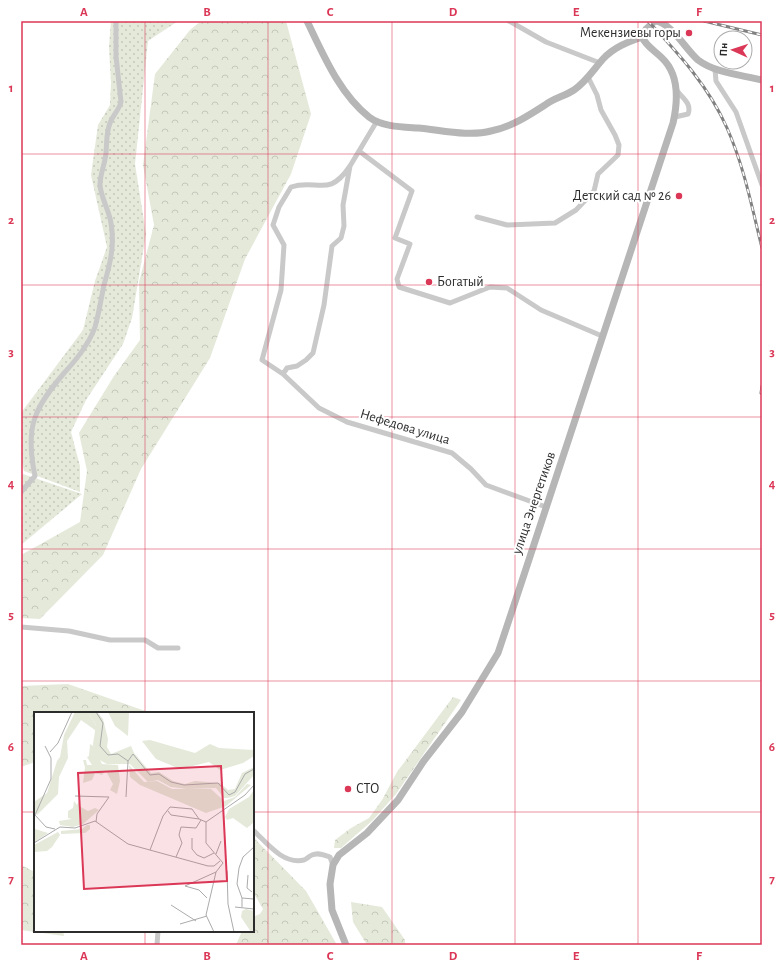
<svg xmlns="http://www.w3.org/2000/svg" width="783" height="966" viewBox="0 0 783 966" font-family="'Alegreya Sans',sans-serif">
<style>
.forest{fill:url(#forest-crowns)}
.garden{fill:url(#garden-dots)}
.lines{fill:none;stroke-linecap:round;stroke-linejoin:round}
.minor{stroke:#c9c9c9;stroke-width:5}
.secondary{stroke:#b6b6b6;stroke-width:7}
.rail-casing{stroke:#818181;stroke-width:3}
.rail{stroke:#fff;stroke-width:1.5;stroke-dasharray:4.5;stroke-linecap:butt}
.grid{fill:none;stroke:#db3756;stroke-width:1;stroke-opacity:0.55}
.poi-dot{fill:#db3756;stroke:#fff;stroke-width:1.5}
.labels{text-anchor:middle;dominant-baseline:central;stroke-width:4;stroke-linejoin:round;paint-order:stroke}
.poi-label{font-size:14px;fill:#2c2c2c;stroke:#fff;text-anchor:end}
.street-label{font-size:14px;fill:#2c2c2c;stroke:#fff}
.inset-road{fill:none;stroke:#ababab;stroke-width:1}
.view{fill:#db3756;fill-opacity:0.15;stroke:#db3756;stroke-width:2}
.inset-edge{fill:none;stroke:#2c2c2c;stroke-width:2}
.neatline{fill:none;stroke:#db3756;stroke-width:1.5}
.grid-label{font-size:13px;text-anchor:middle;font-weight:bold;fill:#db3756}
</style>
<defs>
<pattern id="forest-crowns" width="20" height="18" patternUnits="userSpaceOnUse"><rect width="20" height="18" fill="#e4e9da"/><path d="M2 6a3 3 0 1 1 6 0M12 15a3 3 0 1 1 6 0" fill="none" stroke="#c4c8bb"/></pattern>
<pattern id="garden-dots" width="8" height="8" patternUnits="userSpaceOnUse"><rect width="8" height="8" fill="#e4e9da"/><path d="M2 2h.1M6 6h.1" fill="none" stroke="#c4c8bb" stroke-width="1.8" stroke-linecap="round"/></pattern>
</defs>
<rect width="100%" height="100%" fill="#fff"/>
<path class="forest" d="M201,21H286L311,114L291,174L245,259L210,358L141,469L103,555L40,619L21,618V555L80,522L87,471L79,433L114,376L140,340L139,282L154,225L143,165L155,74L190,30Z
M68,684L151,713H35V762L21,767V686Z
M453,697L461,700L396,794L373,820L341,848H334L335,840L351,828L369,818L382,800L397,772Z
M253,837L306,891L337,945H236L242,931H253V917L260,914L263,909L253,892Z
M21,865L35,872V931H63L64,936L21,930Z
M351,902L382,907L405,940V945H367L353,922Z"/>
<path class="garden" d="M111,21H178L148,41L135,164L146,234L132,318L123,344L86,400L71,432L80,466V492L24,471L21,458V413L83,330L95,281L107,247L91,175L98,125L110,105L111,83L109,47Z
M23,474L82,494L21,545V476Z"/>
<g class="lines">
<path class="minor" d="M509,21L546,42L600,63
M715,69L716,81L736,112L762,185
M675,117L688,114C692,104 683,98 677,91
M359,151L412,191L395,238L410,244L397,279L399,287L450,303L490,287L507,288L541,310L602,336
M350,166C328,199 317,178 291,187L279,207L273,225L284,245L281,290L262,360L283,374L319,408L347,422L452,453L471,469L486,485L546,507
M477,217L507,225L555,223L576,210L594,191L598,174L618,155L619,145L615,135L601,110L597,95L588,77
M283,374L287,368L297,366L306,360L313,353L324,305L332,246L341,238L344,226L343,205L350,166L377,121
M21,492L35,476C25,428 33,409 65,372C77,359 89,344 95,327C99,313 101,299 104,285C110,264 115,246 111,223C109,210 101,198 100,185C100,174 105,164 106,153C107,142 106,133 110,123C113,115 119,110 121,102L116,56V21
M21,627L69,631L110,640H145L158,648H178
M253,830C267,843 283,865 304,860C307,859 309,856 312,855C318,852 324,855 330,857L333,865
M157,945L158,931"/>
<path class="secondary" d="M307,21C323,54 339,93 369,117C382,127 403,127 418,128C441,130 469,137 491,131C511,127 528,116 545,105C554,98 565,96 574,90C586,82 594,69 603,59C614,47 628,42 642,37
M655,21C671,22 686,50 698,60C715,73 742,75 762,80
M346,945L332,910L330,884L333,865L339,855L367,833L398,800L423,762L462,712L498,653L516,599L673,123C678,101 680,75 662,58C655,51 646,46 642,37L646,29L655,21"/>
<g class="rail-casing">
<path id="rail" d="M648,21C679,54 709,87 727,128C744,166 752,208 762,248
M704,21L762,35
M761,393L762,386"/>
</g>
<use href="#rail" class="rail"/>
</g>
<path class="grid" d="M145,21V713M268,21V945M392,21V945M515,21V945M638,21V945M21,154H762M21,285H762M21,417H762M21,549H762M21,681H762M21,812H35M253,812H762M145,931V945"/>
<g class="poi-dot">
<circle cx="689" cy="33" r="4"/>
<circle cx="679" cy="196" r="4"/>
<circle cx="429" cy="282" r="4"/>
<circle cx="348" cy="789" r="4"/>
</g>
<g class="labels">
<g class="poi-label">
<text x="681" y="33">Мекензиевы горы</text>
<text x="671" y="196">Детский сад № 26</text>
<text x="437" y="282" text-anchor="start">Богатый</text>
<text x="356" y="789" text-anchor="start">СТО</text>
</g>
<g class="street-label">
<text transform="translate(405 427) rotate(17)">Нефедова улица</text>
<text transform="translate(534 503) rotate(-71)">улица Энергетиков</text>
</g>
</g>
<g transform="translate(34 712)">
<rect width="220" height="220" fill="#fff"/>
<path d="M41,0H54L63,15L62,24L61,18L47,8L33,29L34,46L25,65L24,82L3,103L0,100V90L13,81L23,49L26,45L30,23ZM74,0H95L94,24L81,14ZM116,28L161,41L176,32L185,36L220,38V44L209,51L186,58L175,50L146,57L122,47L108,29ZM56,32L59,34L68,52L84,53L86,69L83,82L76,78L79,72L73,61L75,59H71L68,63L61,61L58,68L49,71L51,55L49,48H52L53,53H58L53,45L55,44ZM95,53L110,70L123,69L138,77H177L190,89L201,85L213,72L217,73L192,94L172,101L106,73L96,65ZM220,78V110L213,116L199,106L193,108L191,105L195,97L215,85ZM46,88L45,94L54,99L61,96L65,98L49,112L39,115L26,113L25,109L38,107L34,106V99L39,96L40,89L43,93ZM0,113L1,117L14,121L0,131ZM53,113H56V117L51,121L27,122V119L48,117ZM24,120L26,123L18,135L13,139L0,140V133ZM212,197L220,199V220H217L207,205L208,199Z" fill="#e4e9da"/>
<path d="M54,0H63L69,7L74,27L73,35L77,42L97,34L100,41L117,61L125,60L139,69L151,72L161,69L186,71L194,78L201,77L208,61L220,55V63L201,84L194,86H190L182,76L153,77L137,75L124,68L114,70L96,52H73L60,45L59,32L62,13Z" fill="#e4e9da"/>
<path class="inset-road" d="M62,0L69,11L66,34L74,43L84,42L94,49L92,85M11,34L17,46V67L1,103L12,115L21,117M16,40L24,31L38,0M94,49L99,42L116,63L125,62L137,70L150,73L184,71L195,83L201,80L211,62L220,57M41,84L75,85L63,102L62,110M134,99L137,103L165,107L172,110M158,126V137L163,143L170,146L180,141M0,131L26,115L41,116L61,109L94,132L174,154H180L186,149M116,138L129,104L136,95L158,97L165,107M182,142L187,129M142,145L148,131L145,123L147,115L162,116L167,108M193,159L194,192L200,220M214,163L213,176L218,180M173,186L165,178L151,174L182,160M208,186L220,187M137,193L162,209M201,195L220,197M208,195V186L203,172L205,156L209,145L220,135M146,212L173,204M127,220H144M180,220L172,203L182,160L189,151L172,131V110L211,83L220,73"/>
<path class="view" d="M187,54L193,169L50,177L44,61Z"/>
<rect width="220" height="220" class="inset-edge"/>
</g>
<rect width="783" height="966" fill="none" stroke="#ffffff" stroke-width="44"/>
<g transform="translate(733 50) rotate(273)"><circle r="19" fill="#ffffff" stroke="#ababab"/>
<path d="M0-3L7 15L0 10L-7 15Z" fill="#db3756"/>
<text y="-6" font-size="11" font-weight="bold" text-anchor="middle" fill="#2c2c2c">Пн</text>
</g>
<rect x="22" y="22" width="739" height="922" class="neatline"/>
<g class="grid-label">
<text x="84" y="16">A</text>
<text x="207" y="16">B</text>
<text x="330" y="16">C</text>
<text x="453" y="16">D</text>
<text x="576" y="16">E</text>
<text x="699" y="16">F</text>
<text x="11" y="92">1</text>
<text x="772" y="92">1</text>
<text x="11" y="224">2</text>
<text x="772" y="224">2</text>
<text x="11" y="356">3</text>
<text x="772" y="356">3</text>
<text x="11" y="488">4</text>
<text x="772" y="488">4</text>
<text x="11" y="619">5</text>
<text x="772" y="619">5</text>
<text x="11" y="751">6</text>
<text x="772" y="751">6</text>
<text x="11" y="883">7</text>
<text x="772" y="883">7</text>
<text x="84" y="960">A</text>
<text x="207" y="960">B</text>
<text x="330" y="960">C</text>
<text x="453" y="960">D</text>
<text x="576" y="960">E</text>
<text x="699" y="960">F</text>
</g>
</svg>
